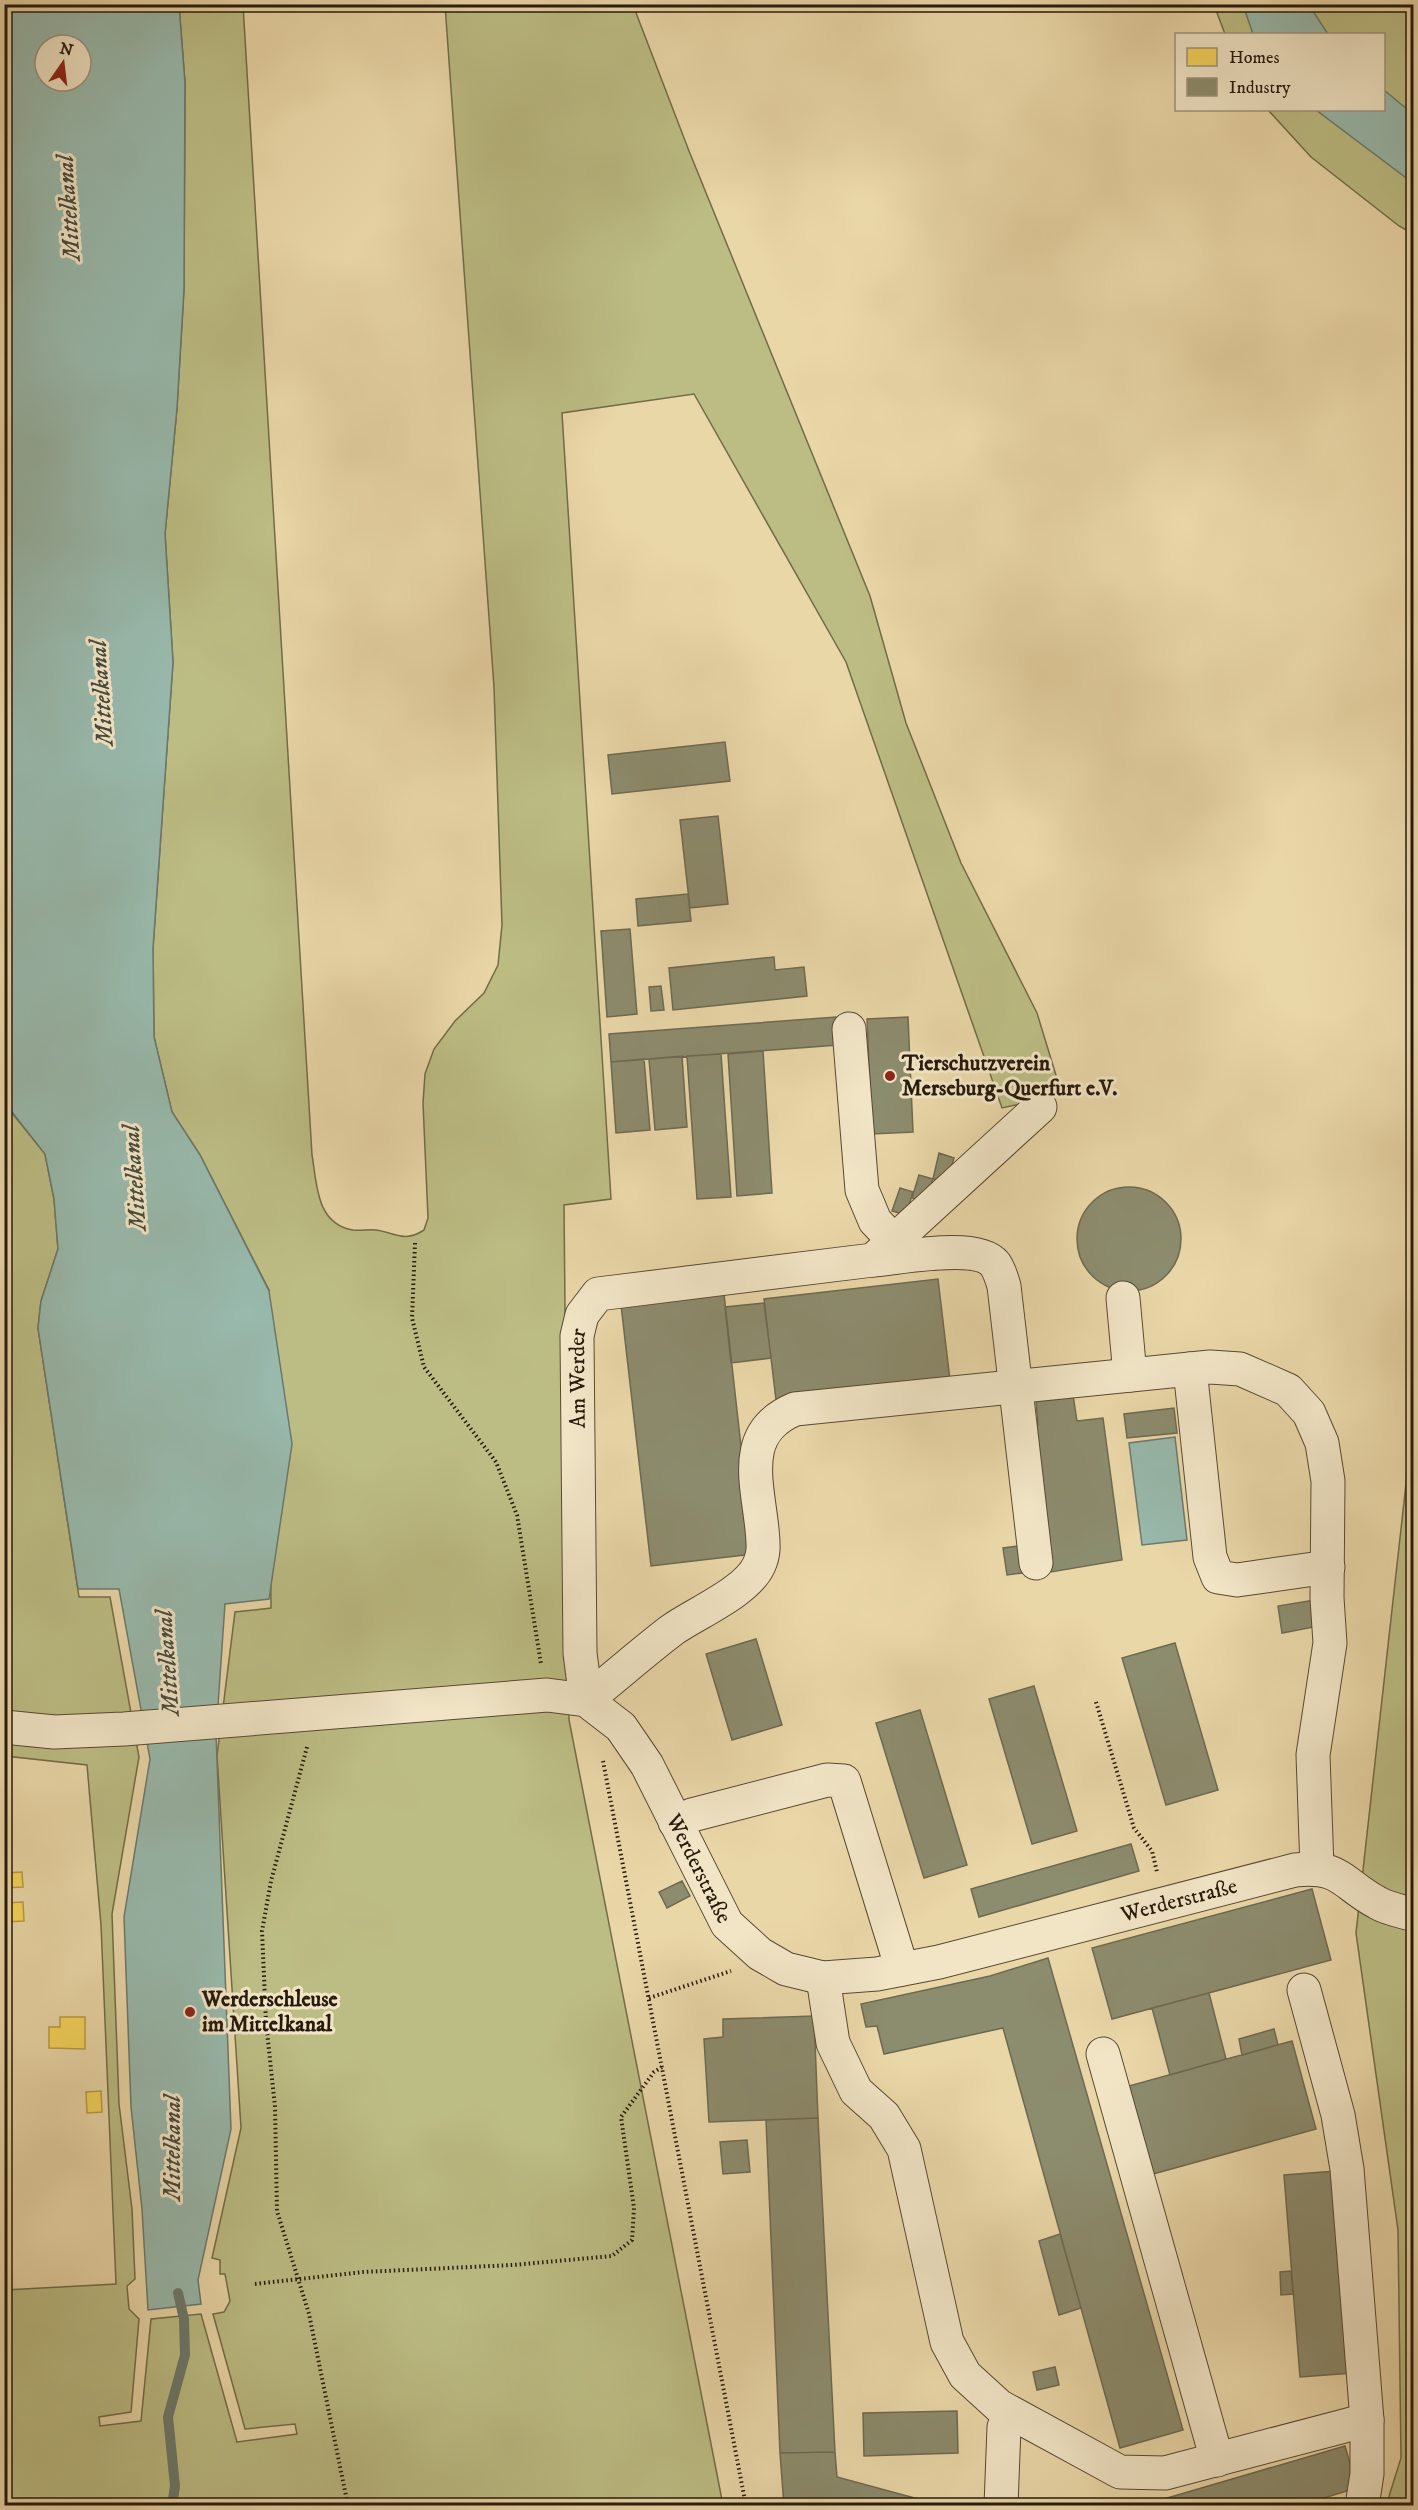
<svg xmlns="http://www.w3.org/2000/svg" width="1418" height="2510" viewBox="0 0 1418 2510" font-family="'IM FELL DW Pica',serif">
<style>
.green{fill:#bcbd84;stroke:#726c48;stroke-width:1.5}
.water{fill:#98b9ac;stroke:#6b796c;stroke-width:1.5;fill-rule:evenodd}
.homes{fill:#f6d55c;stroke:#b89d44;stroke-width:1.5}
.industry{fill:#8c8c6e;stroke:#6e6a51;stroke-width:1.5}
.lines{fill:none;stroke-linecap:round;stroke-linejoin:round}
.stream{stroke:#6b796c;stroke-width:10}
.minor-casing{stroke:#584933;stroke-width:35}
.path{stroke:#271a0c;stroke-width:4;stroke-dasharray:1.5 3;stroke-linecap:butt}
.minor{stroke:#f1e5c6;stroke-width:33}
.poi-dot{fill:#8f2418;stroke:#f1e5c6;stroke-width:2}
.labels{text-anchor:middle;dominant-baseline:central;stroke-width:6;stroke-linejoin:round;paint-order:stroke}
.poi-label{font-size:22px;font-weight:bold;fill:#271a0c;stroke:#f1e5c6;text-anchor:start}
.street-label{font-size:22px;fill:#271a0c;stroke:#f1e5c6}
.water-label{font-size:24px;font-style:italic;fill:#494a3c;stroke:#f1e5c6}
</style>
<rect width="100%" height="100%" fill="#ead7a8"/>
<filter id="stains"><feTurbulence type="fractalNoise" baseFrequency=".00333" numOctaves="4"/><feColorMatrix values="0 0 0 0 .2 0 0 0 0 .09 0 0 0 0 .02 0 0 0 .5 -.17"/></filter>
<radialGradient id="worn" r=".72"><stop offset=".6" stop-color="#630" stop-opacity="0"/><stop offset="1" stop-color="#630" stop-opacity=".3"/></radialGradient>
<path class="green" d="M179,5H243L312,1155C317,1184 316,1224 353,1230C361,1231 369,1229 376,1230C397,1233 404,1243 424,1230L428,1218L423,1103L425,1074L434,1049L455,1021L484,993L498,965L502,925L494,687L445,5H633L689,151L870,596L906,723L961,863L1037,1013L1062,1095L1002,1108L846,662L694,394L562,413L611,1199L564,1205L569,1720L723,2505H5V2290L116,2284L101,1925L87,1765L5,1756L4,1103L45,1154L54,1199L58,1249L41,1301L38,1328L79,1597H110L139,1757L112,1914L119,2104L132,2209L135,2279L127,2286L129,2309L139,2319L131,2412L99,2417L100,2426L141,2421L151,2319L201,2314L237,2442L297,2434L295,2424L245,2429L213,2314L224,2312L230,2301L225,2274H220V2260L212,2258L241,2128L217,1756L235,1612L271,1608L269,1290L200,1155L172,1112L154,1037L153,948L173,662L165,534L177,408L184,289L185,83Z
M1214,5H1413V234L1399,226L1311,157L1268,110H1384V34H1225Z
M1409,1457H1413L1414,2505L1386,2506L1401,2458L1398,2230L1356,1933Z"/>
<path class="water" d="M4,5H179L185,83L184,289L177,408L165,534L173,662L153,948L154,1037L172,1112L200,1155L269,1291L292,1444L269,1599L225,1604L216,1734L231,2129L198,2280L201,2304L148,2310L142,2209L131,2107L124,1917L150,1759L119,1589H78L38,1328L41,1301L58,1249L54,1199L45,1154L5,1103ZM45,45H81V81H45Z
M1243,5H1309L1328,34H1253Z
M1384,90L1413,114V183L1316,110H1384Z
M1175,1437L1187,1540L1142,1545L1129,1443Z"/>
<path class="homes" d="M22,1872L23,1887L4,1888V1873Z
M23,1902L24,1921L4,1922V1903Z
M60,2017H85V2049L49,2048V2027H60Z
M101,2091L102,2112L87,2113L86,2092Z"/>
<path class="industry" d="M725,742L730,781L612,794L608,755Z
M718,816L728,904L690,908L680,820Z
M688,894L691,921L638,926L636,899Z
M630,929L637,1014L607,1017L601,931Z
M774,957L775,970L804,967L807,996L673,1010L669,968Z
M661,986L664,1010L651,1011L649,987Z
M836,1017L838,1045L611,1062L609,1034Z
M908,1017L913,1132L872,1134L867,1019Z
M763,1051L772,1193L737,1196L728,1054Z
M721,1054L731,1197L697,1199L687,1056Z
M682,1056L687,1127L655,1130L649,1059Z
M644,1059L650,1130L616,1133L611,1062Z
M939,1153L954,1158L947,1183L933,1179Z
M919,1175L933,1179L926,1202L912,1198Z
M1077 1239a52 52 0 1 1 104 0a52 52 0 1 1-104 0Z
M900,1188L913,1192L906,1215L892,1211Z
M938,1279L950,1380L776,1400L764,1299Z
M724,1294L753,1554L651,1566L621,1305Z
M764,1303L771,1358L731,1363L725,1307Z
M1073,1395L1077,1421L1103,1418L1122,1560L1051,1572L1034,1427L1038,1425L1036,1400Z
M1174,1408L1177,1433L1127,1438L1124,1414Z
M1018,1546L1022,1573L1007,1575L1003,1548Z
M1314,1600L1319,1626L1282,1633L1278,1606Z
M756,1639L782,1725L732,1740L706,1654Z
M1175,1643L1218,1790L1166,1805L1122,1658Z
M1034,1686L1077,1831L1032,1844L989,1699Z
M920,1710L967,1865L924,1878L876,1723Z
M1131,1844L1139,1871L979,1917L971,1889Z
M682,1881L690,1896L667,1908L659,1892Z
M1312,1889L1331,1960L1112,2019L1092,1948Z
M1048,1958L1183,2430L1120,2448L1003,2028L884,2054L877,2026L866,2027L861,2004L990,1976Z
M1209,1993L1226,2059L1170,2075L1152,2008Z
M814,2016L818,2118L709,2122L704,2039L723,2037V2019Z
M1274,2029L1278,2045L1242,2055L1239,2039Z
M1292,2041L1316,2129L1153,2174L1129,2086Z
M818,2118L835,2452L780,2453L766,2120Z
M747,2140L750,2172L723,2174L720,2142Z
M1336,2171L1353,2373L1300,2377L1284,2175Z
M1060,2234L1081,2308L1059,2315L1039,2241Z
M1291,2271L1293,2294L1281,2295L1280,2272Z
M1055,2367L1059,2385L1037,2390L1033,2372Z
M957,2411L958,2453L864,2456L863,2413Z
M1345,2446L1357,2488L1297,2506H1140Z
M835,2452L837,2477L944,2506H784L780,2453Z
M1070,2499L1072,2506H1046Z"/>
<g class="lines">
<path class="stream" d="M172,2506L175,2486L168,2417L185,2355L184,2319L178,2293"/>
<g class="minor-casing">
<g id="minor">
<path d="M849,1029L862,1190L875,1221L894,1241"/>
<path d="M873,1260C900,1258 977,1242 995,1264C999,1270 1002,1279 1004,1286L1036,1563"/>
<path d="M1123,1298L1130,1375"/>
<path d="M1190,1369L1210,1557L1218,1577L1237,1580L1328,1567"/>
<path d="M586,1700C615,1677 643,1652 672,1630C696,1613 747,1592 759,1565C765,1552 763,1542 762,1529C757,1481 740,1432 795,1409L1210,1367L1240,1369L1288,1390L1309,1413L1322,1443L1328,1481L1327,1598L1330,1643L1313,1755L1317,1868"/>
<path id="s1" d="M586,1700L580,1653L577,1336L582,1315L598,1294L873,1260L1040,1107"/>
<path id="s2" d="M4,1727L54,1732L124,1729L547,1695L586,1700L621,1727L647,1765L727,1924L760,1954L786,1969L823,1978L877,1974L939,1962L1295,1870C1342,1865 1342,1884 1378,1903C1388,1909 1402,1911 1414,1915"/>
<path d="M675,1822L692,1815L827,1780L844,1781L902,1969"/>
<path d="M823,1978L833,2043L856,2091L884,2116L904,2149L947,2342L965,2375L999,2406L1120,2472L1165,2473L1367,2420"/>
<path d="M1304,1990L1338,2115L1347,2169L1367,2420V2474L1362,2506"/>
<path d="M1103,2054L1217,2460"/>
<path d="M1001,2506L1004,2427L1011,2413"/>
</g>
</g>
<path class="path" d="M415,1243L412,1318L424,1367L496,1462L517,1515L541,1664
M1096,1702L1134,1828L1152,1851L1157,1872
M307,1747L271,1881L262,1931L266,2022L275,2107L277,2211L309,2314L348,2506
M603,1761L746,2506
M649,1998L731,1971
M255,2284L363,2272L513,2265L612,2256L632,2240L634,2208L621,2117L654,2072L662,2067"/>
<use href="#minor" class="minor"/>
</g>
<g class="poi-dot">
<circle cx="890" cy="1076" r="6"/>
<circle cx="190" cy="2012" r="6"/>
</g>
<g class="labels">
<g class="poi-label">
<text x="902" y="1063">Tierschutzverein<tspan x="902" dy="25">Merseburg-Querfurt e.V.</tspan></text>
<text x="202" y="1999">Werderschleuse<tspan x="202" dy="25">im Mittelkanal</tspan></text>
</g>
<g class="street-label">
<text stroke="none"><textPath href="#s1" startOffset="322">Am Werder</textPath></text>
<text stroke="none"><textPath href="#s2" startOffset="790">Werderstraße</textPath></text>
<text stroke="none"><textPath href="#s2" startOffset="1330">Werderstraße</textPath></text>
</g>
<g class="water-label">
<text transform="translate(69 208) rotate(-94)">Mittelkanal</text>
<text transform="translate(102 693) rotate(-94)">Mittelkanal</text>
<text transform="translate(135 1178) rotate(-94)">Mittelkanal</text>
<text transform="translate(168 1663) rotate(-94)">Mittelkanal</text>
<text transform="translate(173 2148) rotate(-90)">Mittelkanal</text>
</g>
</g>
<rect width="1418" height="2510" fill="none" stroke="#ead7a8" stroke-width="24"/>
<rect x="6" y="6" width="1406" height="2498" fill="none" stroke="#271a0c" stroke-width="3"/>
<rect x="12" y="12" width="1394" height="2486" fill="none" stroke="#271a0c" stroke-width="1.5"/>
<rect x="1175" y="33" width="210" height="78" fill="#f1e5c6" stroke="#a0947c" stroke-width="1.5"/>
<rect x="1187" y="48" width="30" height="18" fill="#f6d55c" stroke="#a0947c" stroke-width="1.5"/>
<text x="1229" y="63" font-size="18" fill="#271a0c">Homes</text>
<rect x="1187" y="78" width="30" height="18" fill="#8c8c6e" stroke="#a0947c" stroke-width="1.5"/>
<text x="1229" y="93" font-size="18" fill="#271a0c">Industry</text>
<g transform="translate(63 63) rotate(14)"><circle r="28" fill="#f1e5c6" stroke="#a0947c" stroke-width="1.5"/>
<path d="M0-4.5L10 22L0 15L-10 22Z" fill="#8f2418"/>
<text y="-9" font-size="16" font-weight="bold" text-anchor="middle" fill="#271a0c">N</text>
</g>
<rect width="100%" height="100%" filter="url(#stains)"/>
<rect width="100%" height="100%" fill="url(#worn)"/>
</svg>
